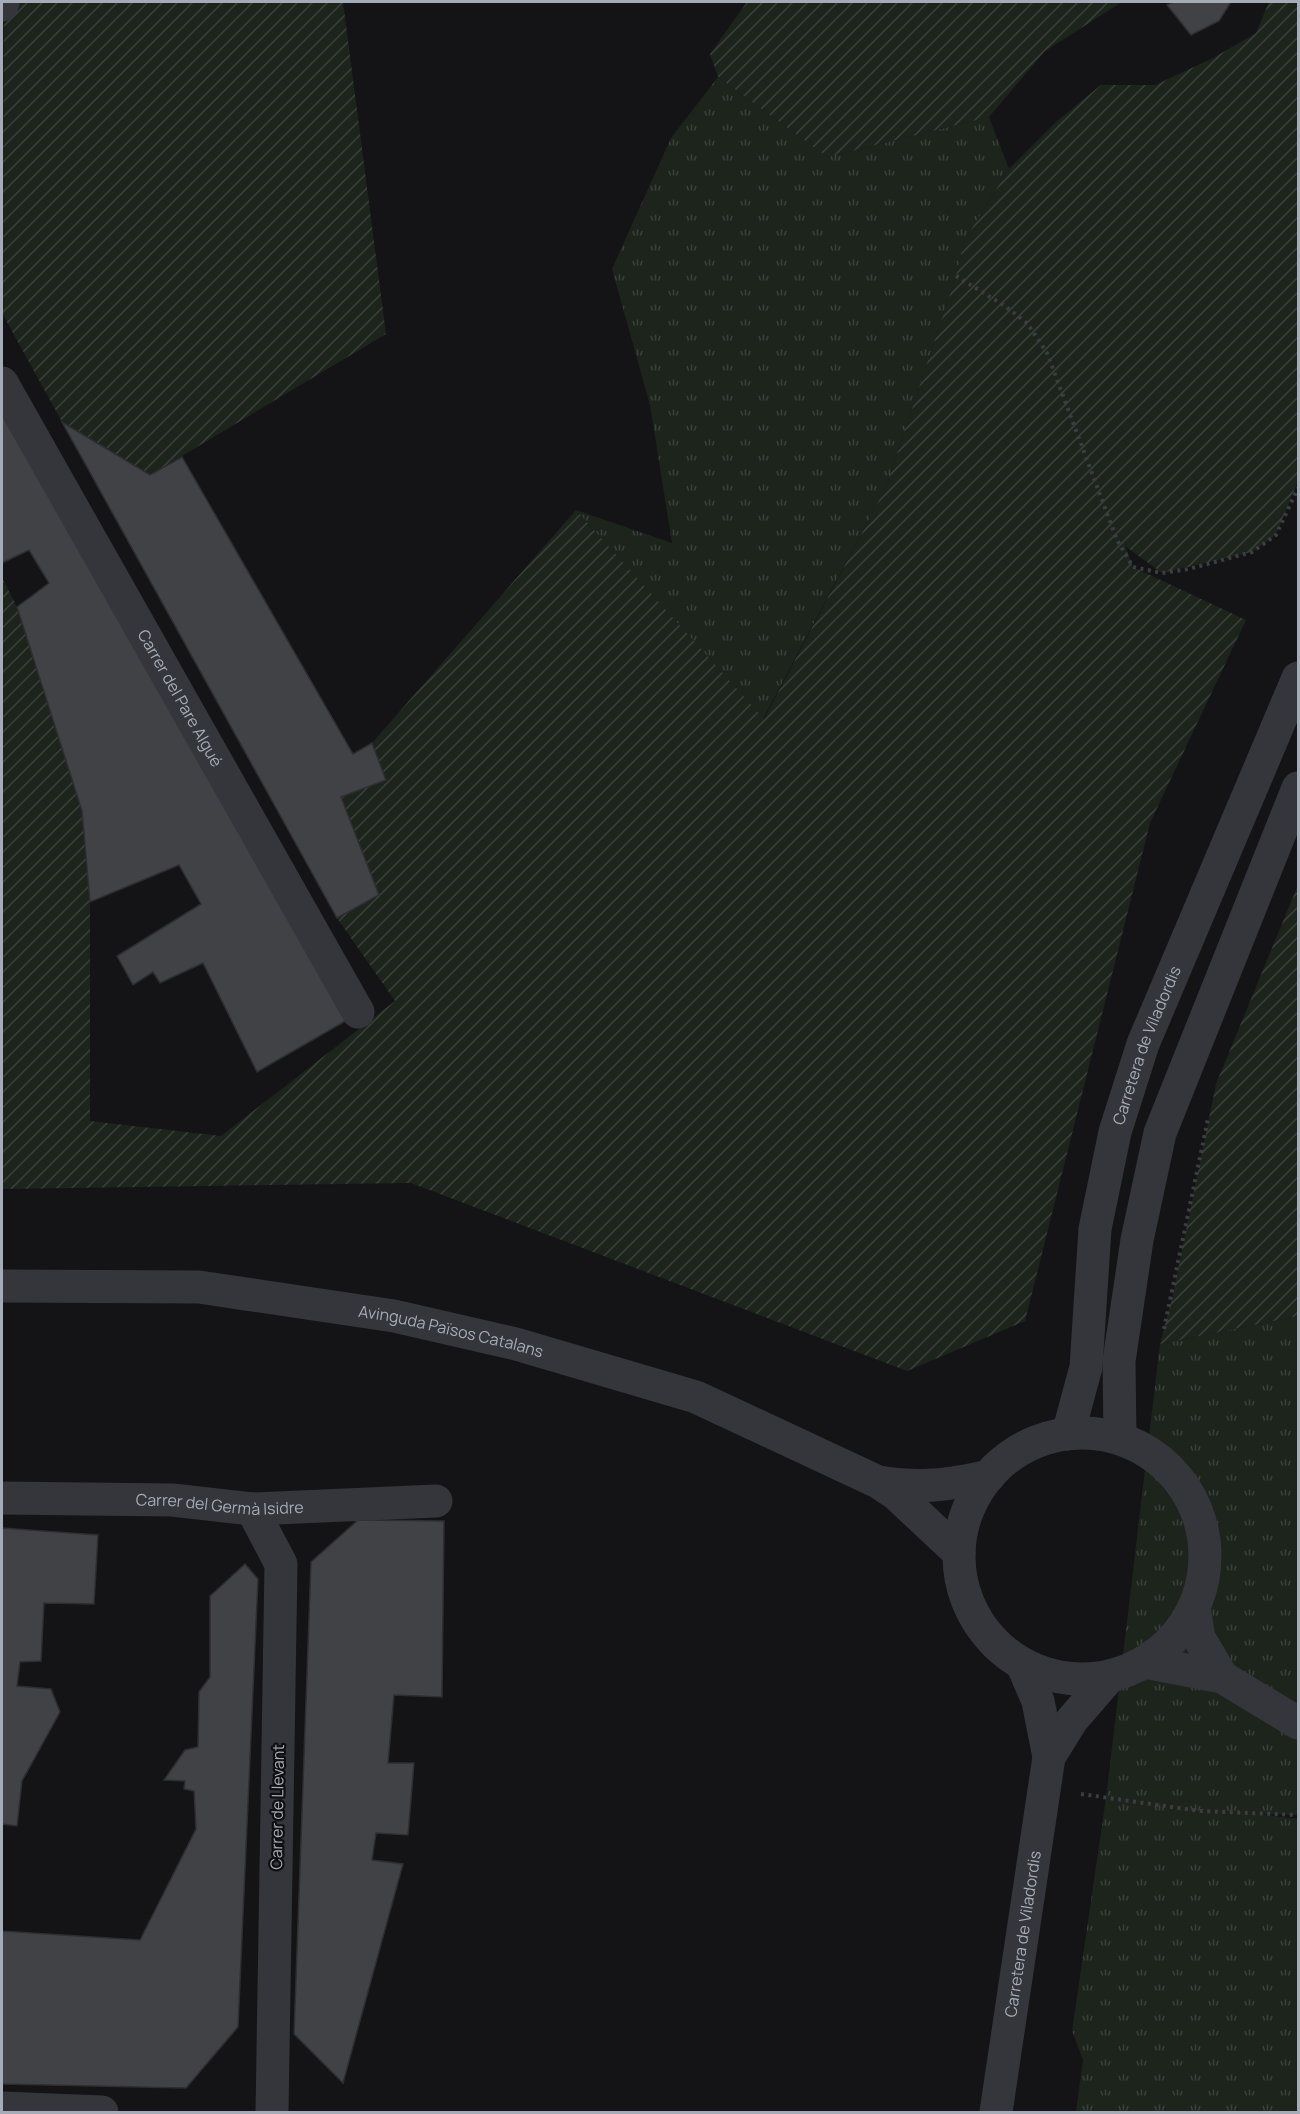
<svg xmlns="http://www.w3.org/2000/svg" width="1300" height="2114" viewBox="0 0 1300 2114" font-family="Manrope,sans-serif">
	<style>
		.grass { fill: url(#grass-tufts) }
		.garden { fill: url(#garden-furrows) }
		.building { fill: #404246; stroke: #2e2e32; stroke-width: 1.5 }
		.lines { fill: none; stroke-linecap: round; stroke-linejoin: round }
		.path { stroke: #3b3d42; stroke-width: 4; stroke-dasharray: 3 4.5; stroke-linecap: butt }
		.minor { stroke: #35363b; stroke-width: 33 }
		.tertiary { stroke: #35363b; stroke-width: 33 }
		.labels { text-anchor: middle; stroke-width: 4.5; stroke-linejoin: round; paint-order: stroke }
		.street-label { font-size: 16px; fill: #a5acb7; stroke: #0f0f11 }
	</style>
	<defs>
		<pattern id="grass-tufts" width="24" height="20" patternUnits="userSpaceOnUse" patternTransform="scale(1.5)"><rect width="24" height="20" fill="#1c241c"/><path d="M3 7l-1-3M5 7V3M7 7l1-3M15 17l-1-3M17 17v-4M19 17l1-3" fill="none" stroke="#3a413b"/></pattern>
		<pattern id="garden-furrows" width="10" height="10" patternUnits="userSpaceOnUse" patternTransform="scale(1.5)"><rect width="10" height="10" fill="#1c241c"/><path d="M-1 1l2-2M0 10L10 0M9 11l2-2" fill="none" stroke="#3a413b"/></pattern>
	</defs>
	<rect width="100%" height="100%" fill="#141416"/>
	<path class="grass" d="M718,77l109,80 162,-40 20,52 -45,72 -8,35 -70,211 -123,232 -187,-209 96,33 -22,-138 -38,-136 59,-131z
		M1298,1316v499l-41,-1 41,5v293h-222l7,-52 -11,-29 34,-233 54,-454z"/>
	<path class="garden" d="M4,2h339l43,332 -236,141 -88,-53 -60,-109z
		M747,2h375l-77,49 -56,66 -162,40 -109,-80 -8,-23z
		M1269,2h29v479l-22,54 -24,17 -90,21 -37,-27 8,21 113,53 -96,203 -125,498 -118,50 -496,-188 -409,6v-612l15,30 65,204 8,91v219l131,15 174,-135 -58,-83 41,-23 -37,-98 31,-54 204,-233 188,209 122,-232 70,-211 8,-35 45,-72 47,-47 45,-37h54l58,-27 43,-25z
		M1298,885v431l-138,28 13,-50 43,-210z"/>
	<path class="building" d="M1173,2h58l-12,19 -28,14 -24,-30z
		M2,408l347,611 -92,53 -54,-109 -43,20 -7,-11 -20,13 -16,-29 84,-52 -22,-39 -89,37 -8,-91 -65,-204 32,-24 -20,-33 -27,13z
		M62,422l88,53 32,-18 171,297 19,-11 14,37 -45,17 38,98 -42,23z
		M358,1520l86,1 -2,176 -48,-2 -6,68h26l-6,72 -32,-2 -4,27 31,4 -60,219 -49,-49 17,-472z
		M2,1528l96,7 -4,69 -50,-1 -3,58 -21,1 -3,24 34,3 9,23 -38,69 -5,45 -15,-2z
		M245,1564l13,15 -20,448 -52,61 -184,-4v-153l138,9 56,-111 -2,-38 -10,-2 1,-8 -21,-1 21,-30 13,-3 1,-55 11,-15v-81z"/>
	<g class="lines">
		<path class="path" d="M956,276l49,30 22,17 20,30 70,187 16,27 29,6 27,-4 63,-17 24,-17 22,-47
			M1164,1329l44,-210
			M1081,1794l119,17 98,4"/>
		<g class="minor">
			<path d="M2,5l1,-3"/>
			<path id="s1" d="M2,383l356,629"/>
			<path id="s2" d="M2,1498l170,2 80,9 184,-8"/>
			<path d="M252,1509l29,55 -9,548"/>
			<path d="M2,2108l100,4"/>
		</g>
		<g class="tertiary">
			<path id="s3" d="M2,1286l197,1 195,29 122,28 180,53 182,85 18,12 63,59"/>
			<circle cx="1082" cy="1556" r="123"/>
			<path id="s4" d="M1068,1434l18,-67 9,-138 20,-97 28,-88 155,-366"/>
			<path d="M1120,1438l-1,-77 18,-121 23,-107 138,-345"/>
			<path d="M879,1482c43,7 69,3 110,-6"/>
			<path d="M1194,1608l5,30 23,39"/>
			<path d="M1145,1662l77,15 76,46"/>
			<path d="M1049,1757l23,-37 38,-44"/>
			<path id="s5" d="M996,2112l53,-355 -11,-56 -16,-37"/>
		</g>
	</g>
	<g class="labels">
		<g class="street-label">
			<text dy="6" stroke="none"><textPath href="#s1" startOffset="362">Carrer del Pare Algué</textPath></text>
			<text dy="6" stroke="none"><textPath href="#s4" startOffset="399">Carretera de Viladordis</textPath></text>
			<text dy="6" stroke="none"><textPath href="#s3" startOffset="453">Avinguda Països Catalans</textPath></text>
			<text dy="6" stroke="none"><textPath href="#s2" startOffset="218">Carrer del Germà Isidre</textPath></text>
			<text transform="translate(277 1807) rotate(-89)" y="6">Carrer de Llevant</text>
			<text dy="6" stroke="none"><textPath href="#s5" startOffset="180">Carretera de Viladordis</textPath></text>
		</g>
	</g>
	<rect width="1300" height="2114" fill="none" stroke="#a5acb7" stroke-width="6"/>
</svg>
